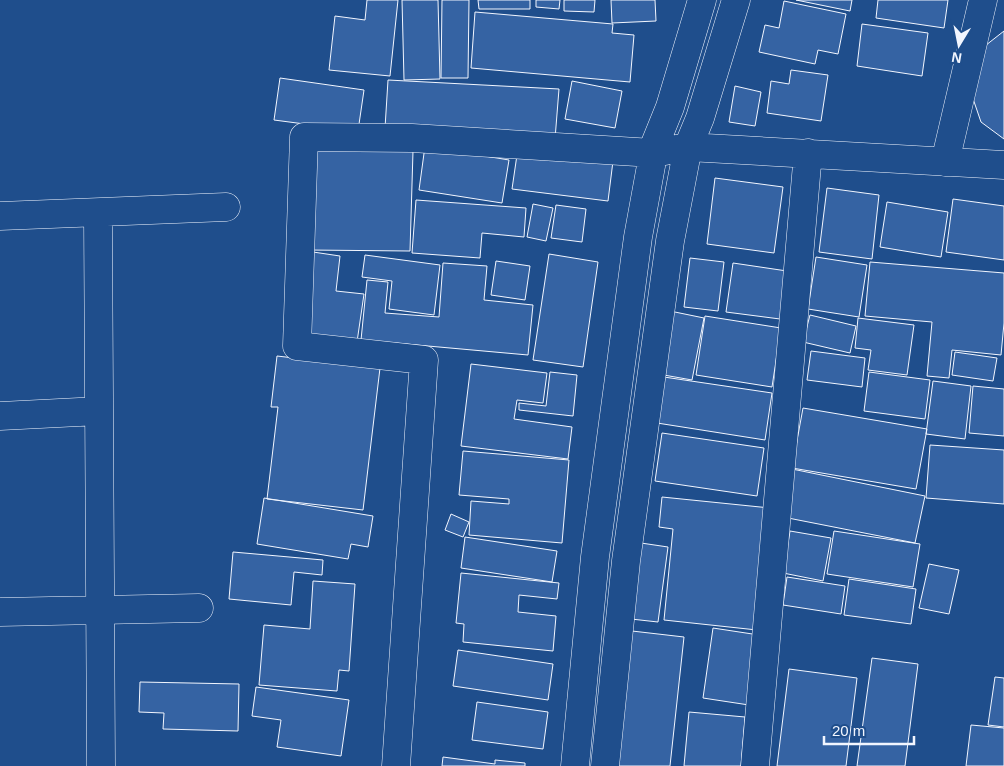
<svg xmlns="http://www.w3.org/2000/svg" width="1004" height="766" viewBox="0 0 1004 766" font-family="Arial,sans-serif">
	<style>
		.building { fill: #3563a3; stroke: #f2f6ff }
		.lines { fill: none; stroke-linecap: round; stroke-linejoin: round }
		.minor-casing { stroke: #f2f6ff; stroke-width: 29 }
		.minor { stroke: #1f4e8c; stroke-width: 28 }
	</style>
	<rect width="100%" height="100%" fill="#1f4e8c"/>
	<path class="building" d="M367,0h31l-8,76 -61,-6 6,-54 30,4z
		M402,0h36l2,79 -36,1z
		M442,0h27l-1,78h-27z
		M478,0h52v9h-51z
		M536,0h24l-1,9 -23,-2z
		M564,0h31l-1,12 -30,-1z
		M611,0h44l1,21 -44,2z
		M796,0h56l-2,11z
		M878,0h70l-4,28 -68,-10z
		M784,1l62,13 -8,40 -20,-4 -3,14 -56,-12 6,-27 14,3z
		M475,12l138,12 -1,9 22,2 -4,47 -159,-14z
		M862,24l66,9 -6,43 -65,-10z
		M1004,31v108l-23,-17 -13,-38 13,-35z
		M791,70l37,5 -7,46 -54,-8 4,-32 18,3z
		M280,78l84,12 -6,41 -84,-11z
		M388,80l171,9 -4,50 -170,-11z
		M572,81l50,10 -7,37 -50,-9z
		M735,86l26,6 -6,34 -26,-4z
		M311,143l102,8 -3,100 -102,-1z
		M425,146l84,14 -7,43 -83,-13z
		M518,148l95,13 -5,40 -96,-12z
		M715,178l68,9 -9,66 -67,-9z
		M827,188l52,7 -7,64 -53,-7z
		M953,199l51,7v54l-58,-8z
		M416,200l110,8 -2,29 -42,-4 -2,25 -68,-5z
		M887,202l61,10 -7,45 -61,-10z
		M533,204l20,4 -7,33 -19,-4z
		M556,205l30,4 -4,33 -31,-4z
		M313,252l27,4 -4,35 28,3 -7,48 -55,-7z
		M549,254l49,8 -15,105 -50,-7z
		M365,255l75,10 -6,50 -45,-6 3,-28 -30,-4z
		M816,257l51,8 -8,52 -51,-8z
		M690,258l34,4 -6,49 -34,-4z
		M496,261l34,5 -5,34 -34,-5z
		M870,262l134,11v50l-3,32 -49,-5 -3,28 -22,-2 5,-54 -67,-6z
		M443,263l44,3 -3,34 49,5 -5,50 -167,-15 6,-60 21,2 -3,31 54,4z
		M733,263l54,8 -7,48 -54,-7z
		M670,311l34,7 -12,62 -34,-6z
		M810,315l46,11 -6,27 -47,-11z
		M705,316l76,12 -9,59 -76,-12z
		M858,318l56,7 -7,50 -39,-5 3,-20 -16,-2z
		M811,351l54,7 -3,29 -55,-7z
		M955,352l42,6 -4,23 -41,-6z
		M277,356l103,12 -17,142 -96,-11 11,-92h-7z
		M471,364l76,9 -4,30 -26,-3 -3,19 58,8 -4,32 -107,-13z
		M550,372l27,3 -4,41 -54,-6v-7l27,3z
		M869,372l61,8 -5,39 -61,-8z
		M664,377l108,16 -7,47 -108,-17z
		M933,381l38,5 -6,53 -39,-5z
		M973,386l31,3v47l-35,-3z
		M803,408l124,21 -11,60 -124,-21z
		M662,433l102,15 -7,48 -102,-15z
		M930,445l74,5v54l-78,-6z
		M463,451l106,9 -7,83 -93,-8 2,-34 38,3v-5l-50,-4z
		M792,469l133,27 -10,47 -132,-26z
		M662,497l108,11 -13,122 -93,-10 9,-91 -14,-2z
		M264,498l109,18 -5,31 -17,-3 -3,15 -91,-15z
		M451,514l18,8 -6,15 -18,-7z
		M790,531l41,7 -8,43 -40,-8z
		M834,531l86,13 -7,43 -86,-13z
		M465,537l92,14 -5,31 -91,-14z
		M641,543l27,4 -10,75 -27,-3z
		M233,552l90,8 -1,15 -28,-3 -3,33 -62,-6z
		M929,564l30,6 -10,44 -30,-6z
		M461,573l98,10 -2,16 -38,-4 -1,17 38,4 -3,35 -90,-9 1,-18 -8,-1z
		M787,577l58,9 -4,28 -58,-9z
		M849,579l67,10 -5,35 -67,-9z
		M313,581l42,3 -6,87 -10,-1 -2,21 -78,-6 5,-60 46,4z
		M713,628l46,7 -10,70 -46,-7z
		M632,631l52,6 -14,129h-54z
		M458,650l95,14 -5,36 -95,-14z
		M872,658l46,6 -13,102h-48z
		M789,669l68,9 -11,88h-69z
		M995,677l9,1v49l-16,-2z
		M140,682l99,2 -1,47 -75,-2 1,-16 -25,-1z
		M256,687l93,13 -8,56 -64,-9 4,-27 -29,-4z
		M477,702l71,10 -5,37 -71,-9z
		M689,712l56,5 -4,49h-57z
		M971,725l33,3v38h-38z
		M443,757l52,7v-4l30,3v3h-83z"/>
	<g class="lines">
		<g class="minor-casing">
			<path id="minor" d="M945,162l38,-162
				M98,213l3,553
				M0,216l226,-9
				M0,416l99,-5
				M0,612l199,-4
				M396,766l28,-406 -127,-14 7,-209 108,1 241,15 35,-6 316,18
				M575,766l20,-209 43,-320 17,-93 15,-37 32,-107
				M605,766l21,-205 44,-320 18,-94 12,-29 36,-118
				M755,766l53,-613"/>
		</g>
		<use href="#minor" class="minor"/>
	</g>
	<g transform="translate(959 45) rotate(190)" stroke="#1f4e8c" stroke-width="4" paint-order="stroke">
	<path d="M0-4L9 19L0 12L-9 19Z" fill="#f2f6ff"/>
	<text y="-8" font-size="14" font-weight="bold" text-anchor="middle" fill="#f2f6ff">N</text>
	</g>
	<path d="M824 736v8h90v-8" fill="none" stroke="#f2f6ff" stroke-width="2.5"/>
	<text x="832" y="736" font-size="15" fill="#f2f6ff" stroke="#1f4e8c" stroke-width="4" paint-order="stroke">20 m</text>
</svg>
